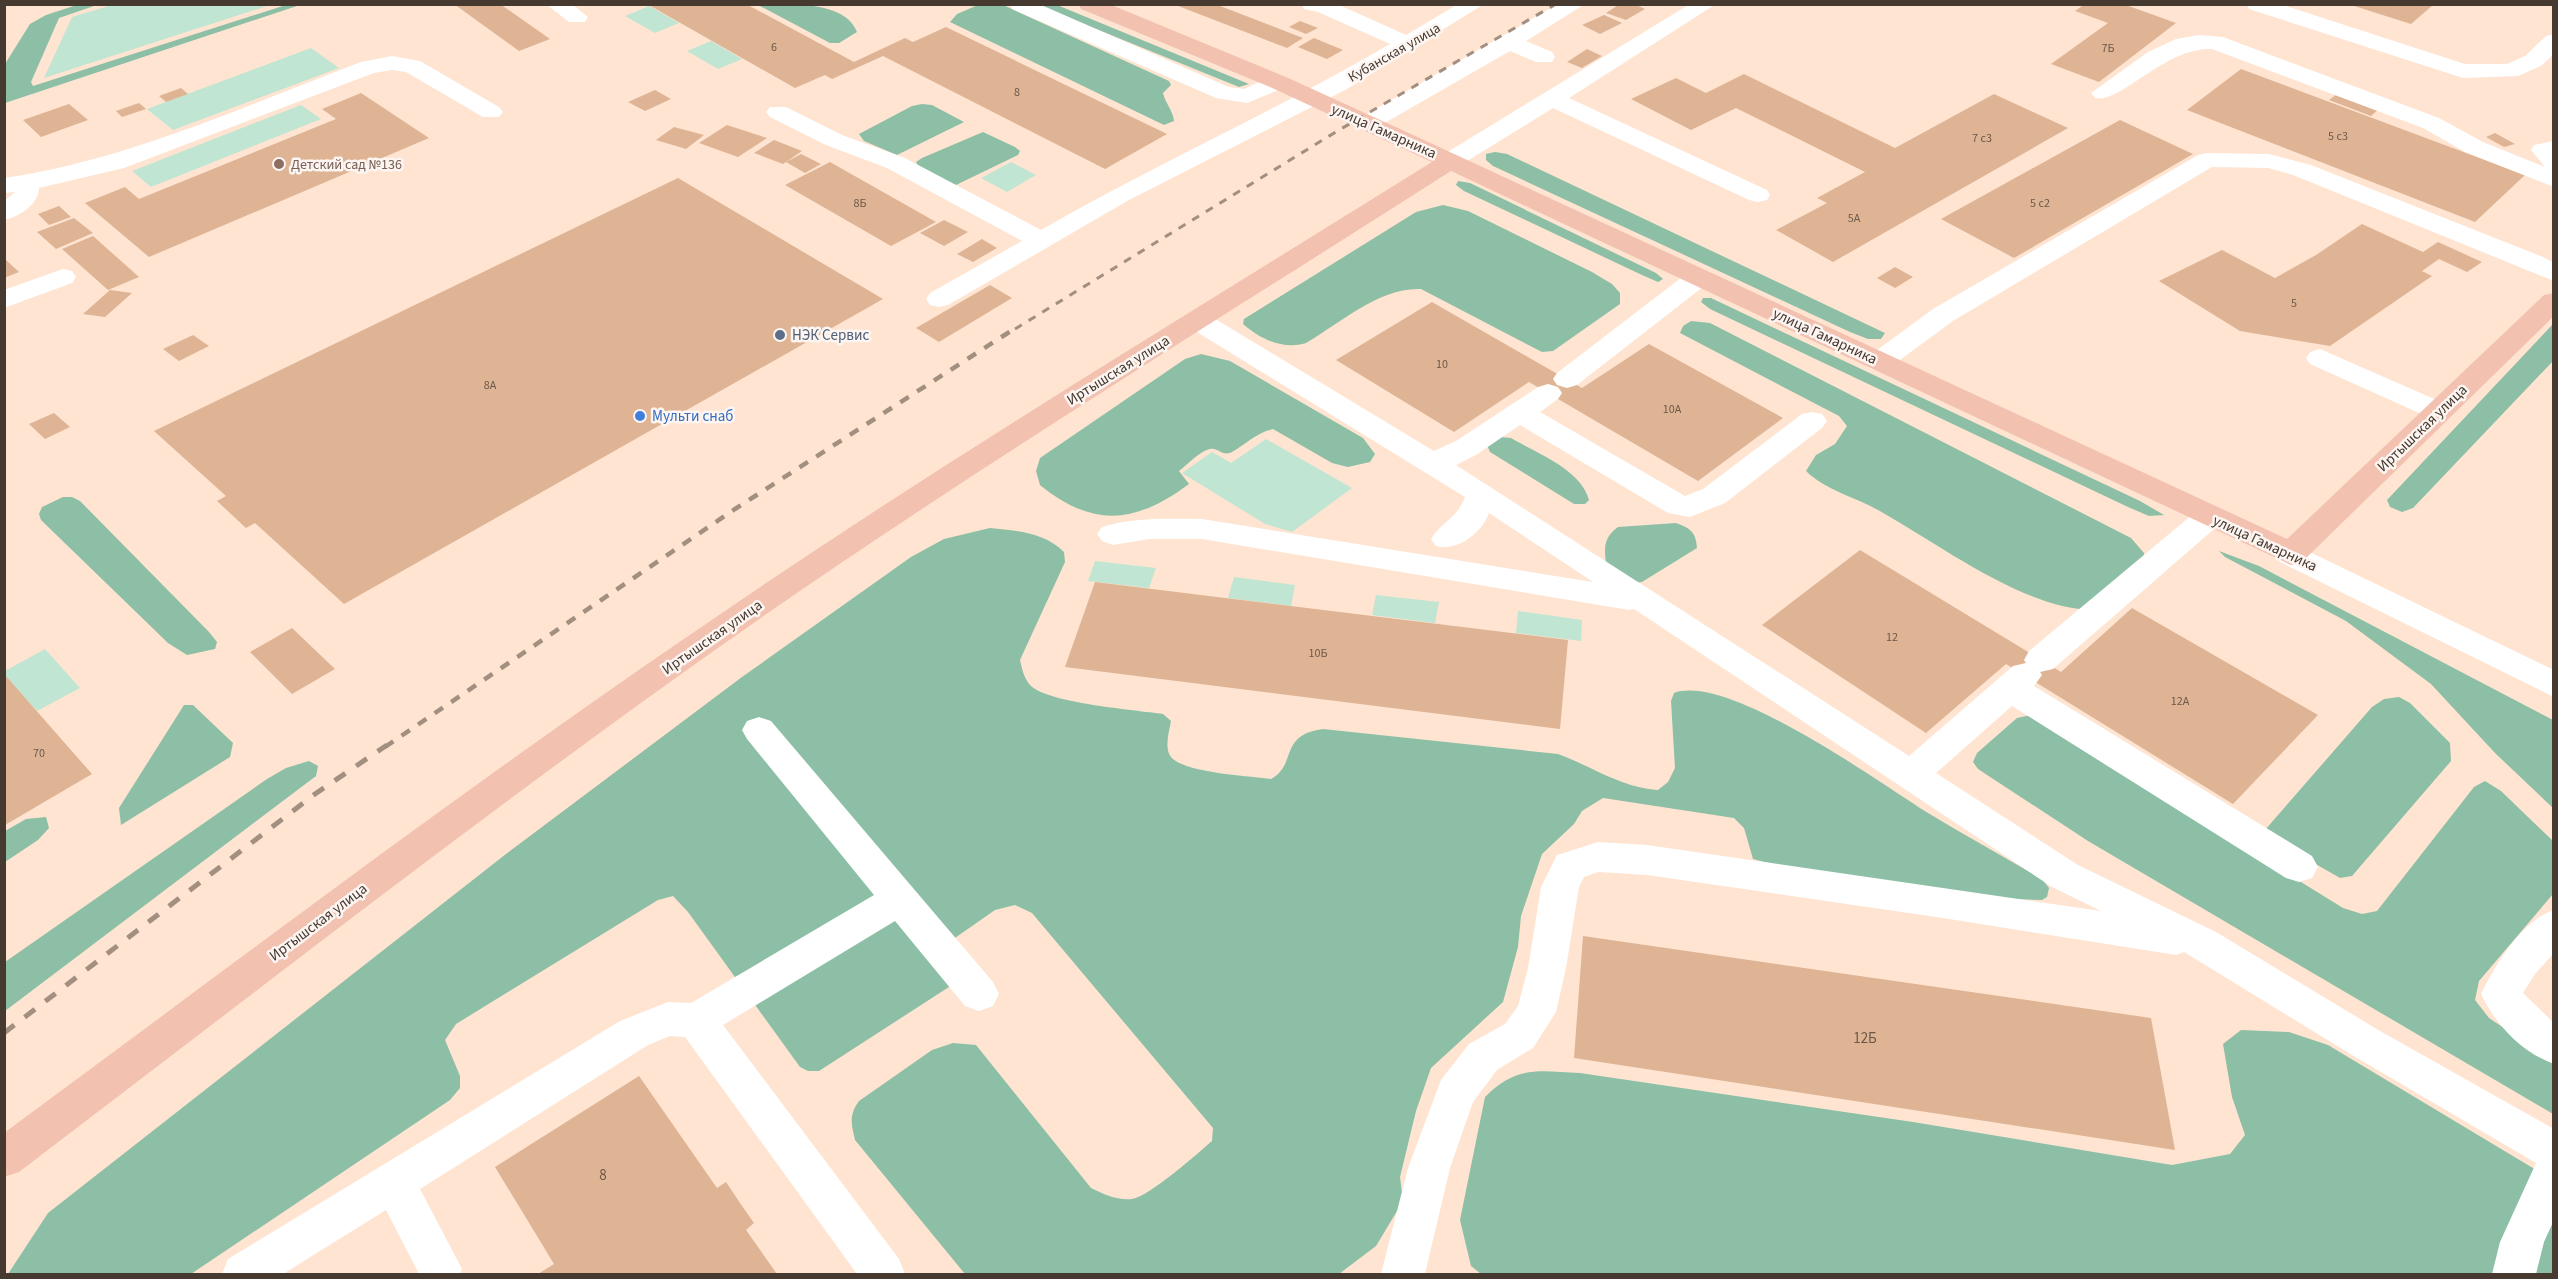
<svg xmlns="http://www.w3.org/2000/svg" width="2558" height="1279" viewBox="0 0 2558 1279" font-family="'Source Sans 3',sans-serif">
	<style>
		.green { fill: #c0e5d2 }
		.forest { fill: #8cbfa5 }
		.building { fill: #deb495 }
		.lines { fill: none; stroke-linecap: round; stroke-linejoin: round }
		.minor { fill: #fff; fill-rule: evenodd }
		.major { fill: #f3c1b0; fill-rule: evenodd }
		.rail-far2 { stroke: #a28f80; stroke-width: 3; stroke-dasharray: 8 8; stroke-linecap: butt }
		.rail-far1 { stroke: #a28f80; stroke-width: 4.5; stroke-dasharray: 10 10; stroke-linecap: butt }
		.rail { stroke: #a28f80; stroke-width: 5; stroke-dasharray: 13 13; stroke-linecap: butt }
		.education-dot { fill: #8d6e63; stroke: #fcf5f1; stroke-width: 2 }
		.service-dot { fill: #5c6f8a; stroke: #fcf5f1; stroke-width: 2 }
		.shop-dot { fill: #3f7fe0; stroke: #fcf5f1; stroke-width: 2 }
		.labels { text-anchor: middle; stroke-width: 5; stroke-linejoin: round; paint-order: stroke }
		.number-label { font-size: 12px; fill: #6c5848 }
		.far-street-label { font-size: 14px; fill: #46392f; stroke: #fcf5f1 }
		.far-education-label { font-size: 14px; fill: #785e54; stroke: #fcf5f1; text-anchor: start }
		.street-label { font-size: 15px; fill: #46392f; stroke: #fcf5f1 }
		.service-label { font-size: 15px; fill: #4e5e75; stroke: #fcf5f1; text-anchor: start }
		.shop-label { font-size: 15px; fill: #366cbe; stroke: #fcf5f1; text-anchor: start }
		.near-number-label { font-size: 15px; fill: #6c5848 }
	</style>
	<rect width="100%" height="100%" fill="#fee4d1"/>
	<path class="green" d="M115,4h155v1l-226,73 28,-61z
		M649,6l30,17 -24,10 -30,-17z
		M711,41l31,18 -24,10 -31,-18z
		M311,48l28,20 -166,62 -26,-21z
		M301,105l20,14 -170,68 -19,-16z
		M1011,162l25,13 -29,17 -26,-14z
		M1266,439l86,49 -60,44 -27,-8 -83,-51 30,-21 19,11z
		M1095,561l61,7 -7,20 -61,-7z
		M1234,577l61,8 -4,21 -63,-8z
		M1376,595l63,7 -4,21 -63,-8z
		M1518,611l64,9 -1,21 -65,-8z
		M45,649l35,39 -43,23 -32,-35v-5z"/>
	<path class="forest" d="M80,4l14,2 -35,12 -28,64 2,4 253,-81h14l-295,98v-39l25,-40 16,-9z
		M758,5c29,-1 87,-5 99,27l-18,11h-9z
		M978,5h25l166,76 2,4 -8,8c2,10 10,17 11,28l-10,4 -214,-103 7,-8z
		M1037,5h20l192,79 -10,3z
		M922,104l10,1 32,17 -67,33 -33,-14 -5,-7 53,-28z
		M983,132l32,15 5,4 -2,4 -62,30 -10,-2 -28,-17 -2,-4 6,-4z
		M1495,152l12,2 378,179 -4,6h-13l-18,-7 -357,-166 -7,-6v-6z
		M1458,181l12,2 186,90 7,6 -5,3 -16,-7 -178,-84 -8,-6z
		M1443,205l25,6 124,61 20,12 8,9v11l-67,47 -11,1 -121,-63c-41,-2 -81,34 -115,54 -23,7 -46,-4 -63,-19l1,-5 172,-107z
		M1703,298h8l429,203 24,14 -15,1 -21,-9 -418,-198 -9,-7z
		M1691,321l19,2 421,215 13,15 1,9 -65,47c-65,-7 -143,-66 -202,-99 -23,-13 -53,-20 -72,-39l10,-16 19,-11 12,-18 -8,-10 -159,-83 3,-7z
		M2553,324v37l-140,147 -11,4 -12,-5 -3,-7z
		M1201,354l29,7 133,77 12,16 -5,8 -22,5 -16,-4 -59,-34c-17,4 -27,15 -41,23 -10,5 -14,-5 -22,-3 -10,2 -23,16 -31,22l10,13c-54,40 -96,44 -149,1l-4,-14 4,-13 145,-99z
		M1500,437l11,1c25,15 70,31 78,62l-4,4h-11l-84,-52 -3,-7z
		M63,497h9l8,4 129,131 8,10 -2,7 -28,6 -19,-12 -127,-123 -2,-6 3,-7z
		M1676,523c15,5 20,10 21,25l-55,34 -13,1 -23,-20c-2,-16 -2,-26 12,-36z
		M990,528c27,3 54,4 74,24l1,10 -45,98c2,9 4,19 11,26 18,17 104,24 132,28l8,7c-2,11 -7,27 0,36 13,16 79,19 100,22 27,-15 7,-44 52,-50l235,25c33,12 64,34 100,36l10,-8 7,-14 -4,-67 3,-8c54,-20 206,90 254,120 38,23 76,44 114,66l7,9 -2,9 -5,3 -29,-1 -241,-35 -19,-5 -9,-31 -10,-10 -131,-20 -21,13 -8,13 -32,30 -21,62 -3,31 -15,55 -72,66 -15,43 -16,66 3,24 -27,45 -37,28h-374l-110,-134c-4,-17 -6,-25 4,-39l73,-51 21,-7 23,2 115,143c12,6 28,13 41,11 18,-3 65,-45 80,-58l1,-13 -181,-215 -17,-8 -20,5 -53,37 10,38 -133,86h-11l-8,-4 -112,-155 -15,-16 -15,4 -202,124 -11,16 15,36v12l-10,12 -259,174h-183l40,-61 458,-359 236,-177 169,-120 33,-18z
		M2219,551l40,15 294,154v88l-58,-55 -64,-69 -85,-63 -121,-64z
		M2399,697l11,6 40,40 1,18 -99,115 -12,2 -68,-39 -7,-9 107,-123 12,-8z
		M184,705h9l40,38 -3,14 -109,68 -2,-17z
		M2031,715l312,193 19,6 15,-3 97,-124 11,-6 16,10 52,50v53l-74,87 -4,19 14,18 64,43v53l-465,-273 -110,-72 -5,-7 4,-9 40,-35z
		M309,761l9,5 -2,10 -311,235v-49l262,-183 19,-11z
		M46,817l3,11 -11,12 -33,22v-31l21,-12z
		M2241,1030l48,2 39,13 225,135v94h-1072l-10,-8 -11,-46 25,-123c32,-32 53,-26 95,-24l333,49 259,43 58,-11 15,-19 -13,-38 -9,-53z"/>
	<path class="building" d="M454,4h46l50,35 -31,12z
		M647,4h99l108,58 51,-24 8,4 33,-15 221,107 -62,35 -222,-113 -51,23 -7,-4 -30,13z
		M1173,4h42l88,34 -16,10z
		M1620,4h14l11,5 -19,11 -20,-7z
		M2085,4h38l53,19 -77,59 -48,-18 57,-41 -33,-12z
		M2351,5h82l-22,19z
		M1604,15l18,8 -22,11 -18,-9z
		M1300,21l18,7 -12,6 -17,-7z
		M1314,38l29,12 -16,9 -29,-12z
		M1587,49l15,7 -20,12 -15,-6z
		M2241,69l284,106 -50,47 -288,-112z
		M1744,74l151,74 99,-54 74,34 -235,134 -57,-32 51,-27 -10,-5 48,-26 -129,-64 -45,22 -60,-31 45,-21 30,15z
		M181,88l7,6 -22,8 -7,-6z
		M655,90l16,9 -26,12 -17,-9z
		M361,93l68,45 -280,119 -64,-54 40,-16 14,12 197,-80 -14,-10z
		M2337,94l42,15 -8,7 -42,-16z
		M139,103l7,6 -24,8 -6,-6z
		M69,104l19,16 -47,17 -18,-17z
		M2120,120l73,34 -179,104 -73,-39z
		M727,125l40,13 -29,19 -39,-14z
		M674,127l30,8 -18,14 -30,-9z
		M2495,133l20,11 -11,3 -18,-10z
		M774,140l28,11 -19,13 -29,-11z
		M801,154l20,10 -16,9 -19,-11z
		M830,162l106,60 -45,24 -106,-61z
		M678,178l205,121 -539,305 -89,-81 -9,5 -29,-27 9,-5 -72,-65z
		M59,206l12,11 -22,8 -11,-11z
		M74,218l19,15 -37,16 -19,-17z
		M944,220l24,12 -24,14 -24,-13z
		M2362,224l61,28 15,-10 44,20 -15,10 -28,-13 -17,12 10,5 -102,70 -90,-15 -81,-50 63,-31 53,28 41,-23z
		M93,236l46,41 -31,13 -46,-41z
		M982,239l15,9 -24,14 -16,-8z
		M4,260h2l13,12 -15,6z
		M1895,267l18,10 -18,11 -18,-10z
		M990,285l22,13 -73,44 -23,-14z
		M110,290l22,3 -27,24 -22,-3z
		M1432,302l150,86 67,-44 134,74 -85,63 -169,-99 -75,50 -118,-72z
		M193,335l16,11 -30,15 -16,-12z
		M54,413l16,14 -25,12 -16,-15z
		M1860,550l201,122 71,-64 186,107 -85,89 -227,-140 -80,69 -164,-108z
		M1095,582l473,58 -8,89 -495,-62z
		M292,628l43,41 -43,25 -42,-42z
		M5,675l87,99 -87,51z
		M1583,936l568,82 24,132 -601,-92z
		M639,1076l78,112 9,-6 14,21 14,20 -8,7 31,44h-239l16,-10 -59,-97z"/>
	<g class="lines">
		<path class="minor" d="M546,4h26l16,13 -3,5h-16z
			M1010,4h29l190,83 15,2 26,-12h16l3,5 -3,5 -39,16 -31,-5 -204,-89z
			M1302,4h35l69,31 52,-31h26l-137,85 -218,111 -181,105 -9,2 -9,-2 -4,-6 4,-6 92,-52 -135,-73 -61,-23 -56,-28 -4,-5 4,-5h16l56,28 63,23 136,72c114,-66 235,-119 349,-186l-72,-32 -14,-3z
			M1558,4h27l-59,37 26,11 3,5 -3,5h-16l-26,-11 -134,77h-16l-4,-5 4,-5z
			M1690,4h26l-147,94 198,92 3,5 -3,5 -9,2 -9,-2 -196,-92 -94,58 -9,2 -9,-2 -3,-5 3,-5z
			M2247,4h33l185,60h42l18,-8 21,-20 8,-2v20l-13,12 -23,10 -55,2 -214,-69z
			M2199,35l24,2 216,81 44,24 62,25 -14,-17 3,-5 20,-4v29l-5,-1 5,2v16l-89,-35 -42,-24 -211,-79c-48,-2 -91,55 -117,49l-4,-5 57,-41 28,-13z
			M392,56l28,5 79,46 4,5 -4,5h-16l-77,-45 -14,-2 -18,3 -250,95 -85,20c0,16 -20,29 -35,32v-19l11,-9 -11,1v-15c124,-18 240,-72 357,-116z
			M2207,153l62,1 42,11 232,92 11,6v18l-261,-106 -25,-7 -56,-1 -259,154 -64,47 -10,3 -10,-3 -4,-6 4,-6 64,-47 265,-154z
			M63,269l9,2 4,6 -4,6 -68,25v-18z
			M1699,269l9,2 4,6 -4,6 -131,102 -10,3 -10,-3 -4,-6 4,-6 133,-102z
			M1197,312l10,2 227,137 22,-10 82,-54 10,-3 10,3 4,6 -4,6 -18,13 145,84 18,-7 99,-75 10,-2 10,2 5,7 -5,7 -97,75 -35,14 -22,-4 -148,-88 -44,30 -20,10 453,291 104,-90 13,-3 -2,-3 5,-9 170,-142 11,-3 11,3 4,7 -4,7 -168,146 -13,3 2,3 -8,11 278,170 6,11 -6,11 -13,4 -13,-4 -274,-172 -76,67 142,92 138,67 164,99 174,98v91l-10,22 -8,32h-44l8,-32 36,-79 -184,-108 -168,-103 -8,3 -233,-37 -296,-43 -49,-3 -14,5 -5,10 -13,81 -10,44 -23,36 -36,22 -24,32 -23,66 -25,106h-44l27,-106 33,-88 28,-36 36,-20 13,-18 10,-38 13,-81 16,-32 41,-13 49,3 454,66 -49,-24 -418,-278 -5,1 -427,-71h-53l-36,6 -11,-4 -5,-7 5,-7c33,-10 66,-8 100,-8l391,63 -104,-69c-7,20 -32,39 -53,33l-5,-7c12,-19 25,-19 34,-42l-278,-171 -4,-6 4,-6z
			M2320,349l128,56 4,6 -4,6 -10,3 -10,-3 -118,-53 -4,-6 4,-6z
			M2291,543l263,127v27l-274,-135 -5,-8 5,-8z
			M759,717l12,4 222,261 6,12 -6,12 -14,5 -14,-5 -70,-85 -172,104 176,234 6,15h-48l-172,-237 -15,-1 -22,9 -228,144 42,80 -2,5h-41l-33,-64 -103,64h-61l6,-15 392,-238 48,-19 23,1 183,-108 -127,-156 -5,-9 5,-9z
			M2554,910v43l-19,21 -12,19 31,30v41c-33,-12 -58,-39 -73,-70 15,-30 40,-73 73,-84z"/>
		<path class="major" d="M1079,4h30l177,73 125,57 876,405 257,-244 10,-2v23l-252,246 -11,3 -840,-394c-244,156 -492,307 -729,474 -239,169 -470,350 -703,527l-15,5v-44c231,-170 459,-344 696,-505 238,-164 487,-313 732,-466l-162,-75 -189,-78z"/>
		<path class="rail-far2" d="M1015,329l324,-199 217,-126"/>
		<path class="rail-far1" d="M385,747l350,-238 282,-182"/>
		<path class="rail" d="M4,1033l311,-239 72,-49"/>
	</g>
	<circle class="education-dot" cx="279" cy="164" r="6"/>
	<circle class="service-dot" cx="780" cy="335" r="6"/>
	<circle class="shop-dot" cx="640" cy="416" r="6"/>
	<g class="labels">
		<g class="number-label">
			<text x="774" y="51">6</text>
			<text x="2108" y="52">7Б</text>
			<text x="1017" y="96">8</text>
			<text x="2338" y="140">5 с3</text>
			<text x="1982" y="142">7 с3</text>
			<text x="860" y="207">8Б</text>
			<text x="2040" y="207">5 с2</text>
			<text x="1854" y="222">5А</text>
			<text x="2294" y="307">5</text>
			<text x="1442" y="368">10</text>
			<text x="490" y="389">8А</text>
			<text x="1672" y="413">10А</text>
			<text x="1892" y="641">12</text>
			<text x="1318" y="657">10Б</text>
			<text x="2180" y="705">12А</text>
			<text x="39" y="757">70</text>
		</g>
		<g class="far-street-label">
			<text transform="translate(1394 52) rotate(-30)" y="5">Кубанская улица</text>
		</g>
		<g class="far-education-label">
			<text x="291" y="169">Детский сад №136</text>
		</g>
		<g class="street-label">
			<text transform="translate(1384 131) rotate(24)" y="5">улица Гамарника</text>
			<text transform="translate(1825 336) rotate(25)" y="5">улица Гамарника</text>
			<text transform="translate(1118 370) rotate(-32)" y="5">Иртышская улица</text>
			<text transform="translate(2422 428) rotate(-44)" y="5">Иртышская улица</text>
			<text transform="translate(2265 543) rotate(25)" y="5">улица Гамарника</text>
			<text transform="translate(712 637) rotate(-35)" y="5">Иртышская улица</text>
			<text transform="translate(318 922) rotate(-37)" y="5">Иртышская улица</text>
		</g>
		<g class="service-label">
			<text x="792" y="340">НЭК Сервис</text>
		</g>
		<g class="shop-label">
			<text x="652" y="421">Мульти снаб</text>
		</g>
		<g class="near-number-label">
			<text x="1865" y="1043">12Б</text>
			<text x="603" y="1180">8</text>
		</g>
	</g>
	<rect width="2558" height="1279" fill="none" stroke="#46392f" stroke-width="12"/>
</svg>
